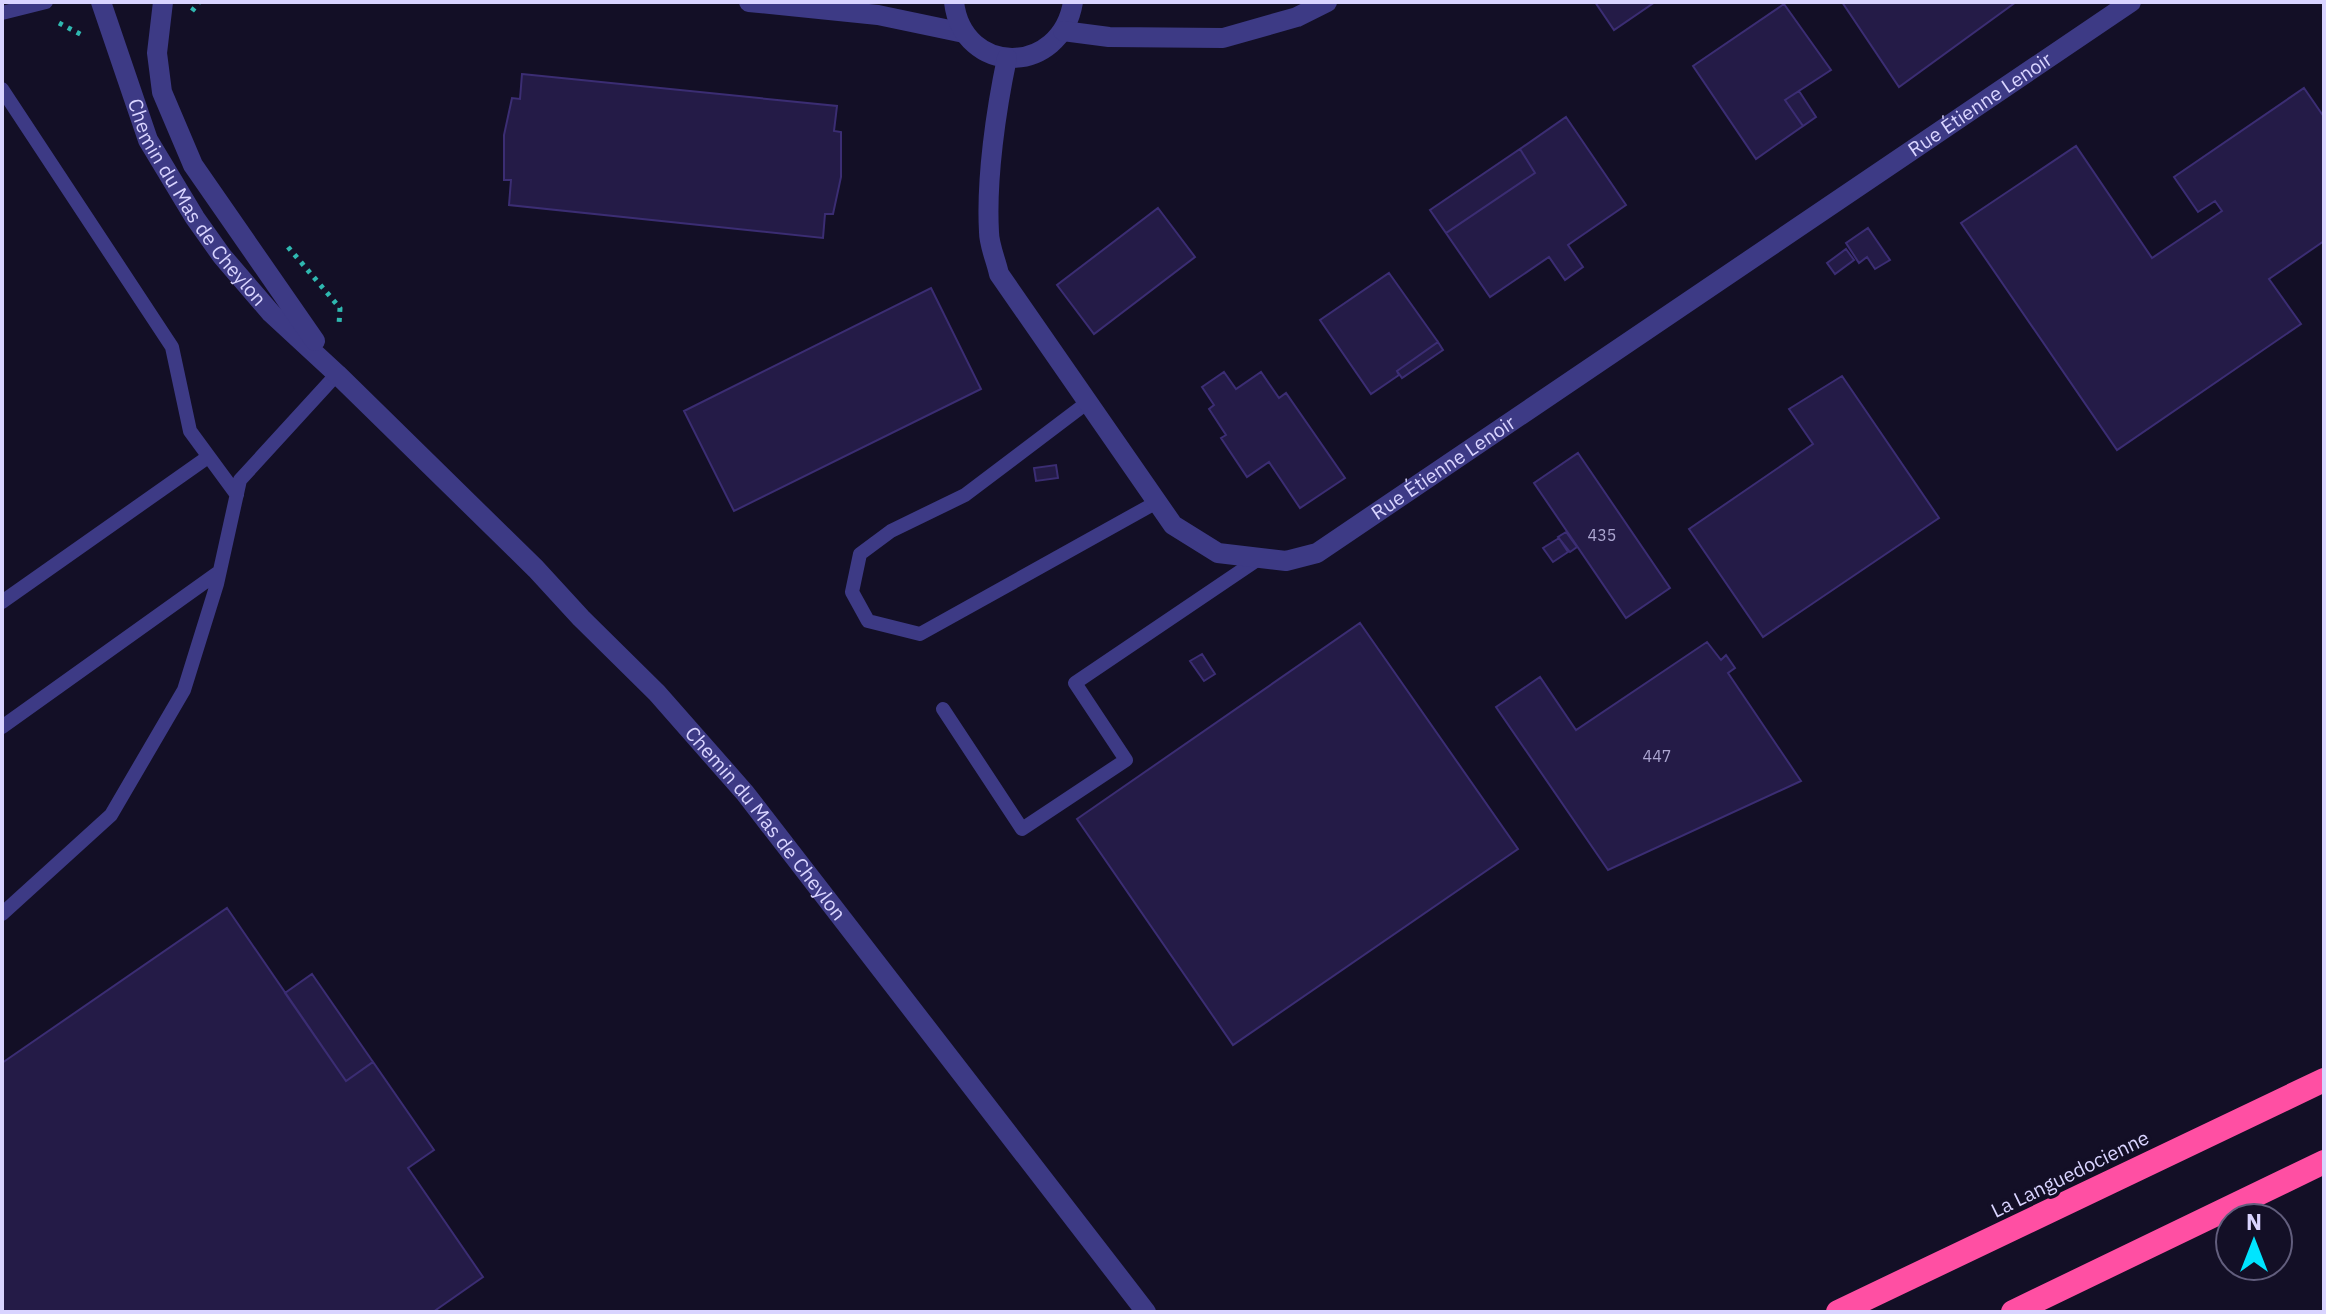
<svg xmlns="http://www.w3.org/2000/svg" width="2326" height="1314" viewBox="0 0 2326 1314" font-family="'IBM Plex Sans',sans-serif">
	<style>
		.building { fill: #241b47; stroke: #3b2d73; stroke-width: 2 }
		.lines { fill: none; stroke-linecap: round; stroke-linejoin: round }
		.path { stroke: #2fb8b0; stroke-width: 5; stroke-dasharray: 4 6; stroke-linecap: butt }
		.service { stroke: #3d3a85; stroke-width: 14 }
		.minor { stroke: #3d3a85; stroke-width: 20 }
		.motorway { stroke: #ff4fa3; stroke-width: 24 }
		.labels { text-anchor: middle; stroke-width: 7; stroke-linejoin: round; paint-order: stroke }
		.number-label { font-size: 16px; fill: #aca6d1 }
		.street-label { font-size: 20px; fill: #d9d4ff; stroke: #130f26 }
	</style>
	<rect width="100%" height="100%" fill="#130f26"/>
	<path class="building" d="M1595,2h60l-41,28z
		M1842,2h174l-117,85z
		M1784,4l47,66 -46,30 18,26 -47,33 -63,-93z
		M522,74l315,32 -3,25 7,1v45l-8,37h-8l-2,24 -314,-33 2,-25h-7v-45l8,-37 8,1z
		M2304,88l20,29v124l-55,38 32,45 -184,126 -156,-227 115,-77 76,112 70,-47 -7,-10 -17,11 -24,-35z
		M1799,91l17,26 -13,9 -18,-26z
		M1566,117l60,88 -58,40 15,22 -18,13 -16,-23 -59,40 -44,-64 89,-60 -15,-24z
		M1520,149l15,24 -89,60 -16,-23z
		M1158,208l37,49 -101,77 -37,-49z
		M1868,228l22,32 -15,9 -8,-12 -8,6 -13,-20z
		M1846,249l8,11 -19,14 -8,-11z
		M1389,273l49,69 -41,29 2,4 -28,19 -51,-74z
		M931,288l50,101 -247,122 -50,-100z
		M1438,342l5,8 -41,28 -5,-7z
		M1224,372l12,17 25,-17 18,26 7,-5 59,85 -45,30 -31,-46 -22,15 -26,-39 5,-3 -17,-26 5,-4 -12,-18z
		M1842,376l97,142 -176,119 -74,-108 124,-85 -24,-35z
		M1578,453l92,135 -44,30 -92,-135z
		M1056,465l2,13 -22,3 -2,-13z
		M1566,532l11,15 -7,5 -12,-15z
		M1559,538l9,14 -15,10 -10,-14z
		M1360,623l158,226 -285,196 -156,-226z
		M1707,642l14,18 5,-5 9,13 -7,5 73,108 -193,89 -112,-163 44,-30 36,53z
		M1202,654l13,20 -11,7 -14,-20z
		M227,908l119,173 27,-19 61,88 -26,18 75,109 -50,35h-431v-249z
		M312,974l61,88 -27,19 -61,-88z"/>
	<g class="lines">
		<path class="path" d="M192,11l7,-9
			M59,23l23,12
			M288,247l52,61 -1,17"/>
		<path class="service" d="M2,13l44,-11
			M2,89l170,258 18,84 47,64
			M1088,402l-123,93 -74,36 -31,23 -8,38 16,29 52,13 237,-132
			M2,602l206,-145
			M943,709l79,120 104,-69 -51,-77 185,-125
			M2,727l217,-155
			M2,914l109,-99 73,-125 33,-106 23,-104 97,-106"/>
		<g class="minor">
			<path id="s1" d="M101,2l47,138 47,78 27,38 49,57 66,61 199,195 45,49 76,75 88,100 401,519"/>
			<path d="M163,2l-6,51 5,39 31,73 122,176"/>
			<path d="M749,2l129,13 86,18"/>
			<path d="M954,2c9,75 107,74 119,0"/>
			<path d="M1063,31l46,6 114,1 74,-21 30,-15"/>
			<path id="s2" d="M1007,58c-11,52 -21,121 -18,174 0,13 7,28 10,42l174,251 45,28 68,8 31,-8 814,-551"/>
		</g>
		<path class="motorway" d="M1838,1312l486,-232
			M2013,1312l311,-150"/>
	</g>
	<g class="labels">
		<g class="number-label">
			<text x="1602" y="541">435</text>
			<text x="1657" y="762">447</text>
		</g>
		<g class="street-label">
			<text dy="7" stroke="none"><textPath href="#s2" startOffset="1478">Rue Étienne Lenoir</textPath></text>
			<text dy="7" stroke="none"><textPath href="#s1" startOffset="224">Chemin du Mas de Cheylon</textPath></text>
			<text dy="7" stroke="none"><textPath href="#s2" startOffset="830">Rue Étienne Lenoir</textPath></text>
			<text dy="7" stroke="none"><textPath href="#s1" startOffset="1070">Chemin du Mas de Cheylon</textPath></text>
			<text transform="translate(2070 1174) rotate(-26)" y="7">La Languedocienne</text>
		</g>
	</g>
	<rect width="2326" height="1314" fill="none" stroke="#d9d4ff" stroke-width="8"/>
	<g transform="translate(2254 1242)"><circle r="38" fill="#130f26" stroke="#625e7d" stroke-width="2"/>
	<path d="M0-6L14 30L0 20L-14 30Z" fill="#00e5ff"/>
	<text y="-12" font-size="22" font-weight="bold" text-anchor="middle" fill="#d9d4ff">N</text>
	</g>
</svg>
